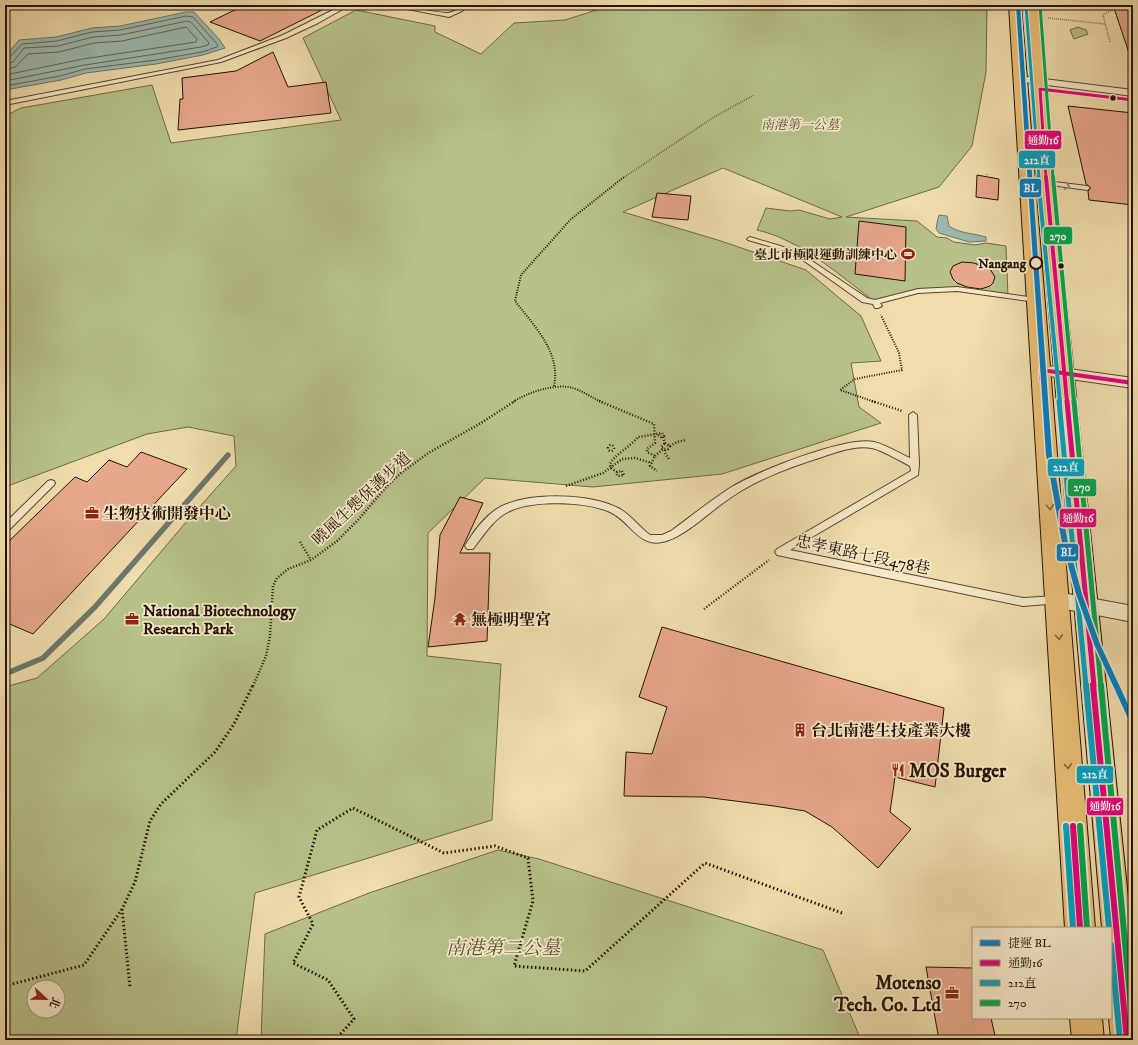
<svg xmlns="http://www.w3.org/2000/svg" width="1138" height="1045" viewBox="0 0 1138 1045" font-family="'IM FELL DW Pica','Noto Serif TC',serif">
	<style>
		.green { fill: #b7c28b; stroke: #6e6a48; fill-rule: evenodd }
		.water { fill: #9cbab1; stroke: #6d776c }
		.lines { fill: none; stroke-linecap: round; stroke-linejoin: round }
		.shore { stroke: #61665a; stroke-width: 1 }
		.stream { stroke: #6d776c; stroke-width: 5.5 }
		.building { fill: #e7a78d; stroke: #261204 }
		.lane-casing { stroke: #58452e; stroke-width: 2 }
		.street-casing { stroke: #58452e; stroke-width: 2 }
		.primary-casing { stroke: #261204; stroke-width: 2 }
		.path-far3 { stroke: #261204; stroke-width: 1.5; stroke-dasharray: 0.5 1.5; stroke-linecap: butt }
		.path-far2 { stroke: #261204; stroke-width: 2; stroke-dasharray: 1 1.5; stroke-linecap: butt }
		.path-far1 { stroke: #261204; stroke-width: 2.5; stroke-dasharray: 1 2; stroke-linecap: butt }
		.path { stroke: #261204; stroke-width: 3; stroke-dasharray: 1.5 2.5; stroke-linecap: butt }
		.lane { fill: #f5e9c9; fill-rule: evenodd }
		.street { fill: #f5e9c9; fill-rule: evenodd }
		.primary { fill: #e8be76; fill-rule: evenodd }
		.bus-1-far3-casing { stroke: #f5e9c9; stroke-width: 5 }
		.bus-1-far2-casing { stroke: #f5e9c9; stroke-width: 6 }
		.bus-1-far1-casing { stroke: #f5e9c9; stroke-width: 8 }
		.bus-1-casing { stroke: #f5e9c9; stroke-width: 10 }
		.bus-2-far3-casing { stroke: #f5e9c9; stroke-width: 5 }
		.bus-2-far2-casing { stroke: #f5e9c9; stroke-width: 6 }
		.bus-2-far1-casing { stroke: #f5e9c9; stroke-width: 8 }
		.bus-2-casing { stroke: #f5e9c9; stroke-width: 10 }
		.bus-3-far3-casing { stroke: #f5e9c9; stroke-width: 5 }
		.bus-3-far2-casing { stroke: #f5e9c9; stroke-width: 6 }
		.bus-3-far1-casing { stroke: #f5e9c9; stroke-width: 8 }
		.bus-3-casing { stroke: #f5e9c9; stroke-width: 10 }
		.bus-1-far3 { stroke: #e5007d; stroke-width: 3 }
		.bus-1-far2 { stroke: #e5007d; stroke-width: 4 }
		.bus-1-far1 { stroke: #e5007d; stroke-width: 5 }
		.bus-1 { stroke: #e5007d; stroke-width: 6 }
		.bus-2-far3 { stroke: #02a1c4; stroke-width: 3 }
		.bus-2-far2 { stroke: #02a1c4; stroke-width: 4 }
		.bus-2-far1 { stroke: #02a1c4; stroke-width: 5 }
		.bus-2 { stroke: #02a1c4; stroke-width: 6 }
		.bus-3-far3 { stroke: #00a651; stroke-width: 3 }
		.bus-3-far2 { stroke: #00a651; stroke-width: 4 }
		.bus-3-far1 { stroke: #00a651; stroke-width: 5 }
		.bus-3 { stroke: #00a651; stroke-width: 6 }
		.metro-1-casing { stroke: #f5e9c9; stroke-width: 3 }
		.metro-1 { fill: #007ec7; fill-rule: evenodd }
		.oneway { stroke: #988870 }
		.oneway2 { stroke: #87683d }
		.bus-dot { fill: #261204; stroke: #f5e9c9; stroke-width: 1.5 }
		.stop-dot { fill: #f5e9c9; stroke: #261204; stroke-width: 2 }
		.labels { text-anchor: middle; stroke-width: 3.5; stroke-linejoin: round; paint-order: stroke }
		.far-park-label { font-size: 13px; font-style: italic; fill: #595033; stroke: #f5e9c9 }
		.far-poi-label { font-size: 13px; font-weight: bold; fill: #261204; stroke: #f5e9c9; text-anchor: end }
		.far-stop-label { font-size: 13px; font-weight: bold; fill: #261204; stroke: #f5e9c9; text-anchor: end }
		.street-label { font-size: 16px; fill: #261204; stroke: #f5e9c9 }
		.poi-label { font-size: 16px; font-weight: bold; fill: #261204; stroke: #f5e9c9; text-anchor: start }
		.near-poi-label { font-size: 19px; font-weight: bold; fill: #261204; stroke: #f5e9c9; text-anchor: start }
		.near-park-label { font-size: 19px; font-style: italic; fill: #595033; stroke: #f5e9c9 }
		.line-badge { stroke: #f5e9c9; stroke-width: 1.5 }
		.badge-label { font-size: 11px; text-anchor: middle; font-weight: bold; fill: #fff }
	</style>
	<rect width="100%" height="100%" fill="#efddac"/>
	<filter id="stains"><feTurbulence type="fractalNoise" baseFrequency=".005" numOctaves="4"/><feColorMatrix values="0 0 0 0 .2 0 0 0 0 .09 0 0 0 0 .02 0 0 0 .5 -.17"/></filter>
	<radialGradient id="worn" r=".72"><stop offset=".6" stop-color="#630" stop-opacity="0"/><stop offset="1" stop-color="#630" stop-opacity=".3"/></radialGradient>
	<path class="green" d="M612,5h375l-1,67 -14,74 -33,41 -93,30 71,4 20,16 10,1 7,4 21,3 11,-2 20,3 2,50 -51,-7 -39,2 -43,11c-34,-26 -76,-63 -118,-72l9,-22 24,3 9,-1 31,9 12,-2 -119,-49 -100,44 95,28 88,30 55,46 20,45 -30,2 8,44 22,16 -159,51 -129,13 -108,-9 -57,55 -1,123 74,8 -9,156 -237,73 -19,147h-231v-353l32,-9 67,-59 83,-98 49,-55 -2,-30 -46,-9 -41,7 -142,53v-371l16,-8 131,-23 19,58 170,-23 -38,-82 53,-28 79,16v6l46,22 33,-31 51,-3zM34,987h24v24h-24z
		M1078,27l8,3 2,4 -14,5 -4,-9z
		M498,850l41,9 284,91 38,90h-600l4,-106 104,-41z"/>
	<path class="water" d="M186,12h8l25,27 6,9 -22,7 -47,9 -70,9 -25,7 -56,10v-33l14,-17 37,-3 36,-9 28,-2z
		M939,215l8,1 2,10c11,8 25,7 37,11v4l-17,1 -30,-9 -3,-4 2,-11z"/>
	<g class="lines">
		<path class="shore" d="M5,59l4,-1 13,-14 35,-3 35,-9 28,-2 66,-14 7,1 25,28 -1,2 -15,5 -46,8 -71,9 -25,7 -55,10
			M5,64l8,-2 11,-14 34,-2 35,-9 28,-2 66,-14 4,1 18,21 -1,2 -7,2 -116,18 -80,16
			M5,70l10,-3 13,-13 31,-2 35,-9 28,-2 64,-14 11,12 -1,3 -113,17 -78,16"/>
		<path class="stream" d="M5,674l38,-16 52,-51 133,-152"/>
	</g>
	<path class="building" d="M245,5h87l-72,36 -50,-19z
		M1113,5h20v51h-3z
		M273,52l15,35 38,-5 5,31 -153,17 2,-31h3l-1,-21 54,-7z
		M1068,106l65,7v92l-44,-5 -1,-9 3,-3 -5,-4z
		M977,175l22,4 -1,21 -22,-3z
		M657,193l34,3 -3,24 -36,-3z
		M859,221l47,6 -1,54 -50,-7z
		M962,262l12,1 16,6 5,8 -2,6 -3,3 -9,3 -14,-2 -10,-4 -4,-4 -3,-7 3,-6z
		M141,452l46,17 -154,165 -28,-12v-77l70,-68 12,5 22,-22 18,7z
		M460,497l23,6 -23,50h30l-3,88 -59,6 7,-49 5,-63z
		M662,627l282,81 -9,79 -40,-10 -5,35 21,17 -33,39 -46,-41 -27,-16 -31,-5 -70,-9 -80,-1 2,-44 26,2 15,-47 -28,-10z
		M926,967l47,1v50h18l5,22h-57z"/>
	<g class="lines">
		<g class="lane-casing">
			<path id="lane" d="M343,5h7l-32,18 -32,15 -65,24 -216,43v-4l213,-41 65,-25z
				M387,5c21,0 40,7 60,8 8,0 14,-8 23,-8l-8,6 -13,6z
				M1046,181l41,5 3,2 -3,2 -43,-6v-2z
				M750,237l47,14 70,47 8,2 43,-11 39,-2 79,11 4,2 -4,2 -79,-11 -39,2 -38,10 2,3 -4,2h-3l-2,-4 -11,-2 -69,-49 -45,-13 -1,-1z
				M913,412l4,3 2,49 -1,11 -128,75 233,48 34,-2 3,1 2,3 -2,3 -37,3 -246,-51 -2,-3 2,-3 134,-78 -1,-5c-10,-5 -28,-16 -38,-18 -17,-3 -35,4 -50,9 -35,11 -70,24 -99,46 -17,12 -40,35 -61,39 -23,5 -32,-20 -50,-29 -24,-12 -83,-14 -106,0 -14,8 -23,23 -33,36h-6l-2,-3c8,-14 21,-31 35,-39 29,-15 91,-14 120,2 12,7 19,18 30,26h12l9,-4c19,-14 39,-30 59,-43 26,-16 115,-52 144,-46 12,3 25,11 36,16l-1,-43z
				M51,480l3,1 1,2 -1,2 -46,46 -3,2v-10l43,-42z"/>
		</g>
		<g class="street-casing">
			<path id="street" d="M1020,76l113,14v6l-117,-15 -2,-2 2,-2z
				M1041,365l92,13v10l-98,-14 -2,-4 2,-4z
				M1057,592l76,14v16l-83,-16 -3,-6 3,-6z"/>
		</g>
		<g class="primary-casing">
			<path id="primary" d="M1009,5h12l74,923h-30z
				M1027,5h12l15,178 79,763v94h-22l-2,-22h2v-90h-9l-64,-745z
				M1070,1018h32l2,22h-32z"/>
		</g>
		<path class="path-far3" d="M1048,18l57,6
			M1110,42l-7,-27 11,-6 19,2
			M987,174v2
			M623,178l91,-61 40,-22"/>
		<path class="path-far2" d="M554,386c7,-34 -20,-60 -39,-85l6,-26 50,-56 53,-42
			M513,402c15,-10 43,-19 60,-14 10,3 19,10 29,14
			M875,402l-35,-12 15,-11 47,-9 -3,-17 -18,-38"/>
		<path class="path-far1" d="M599,401l55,23 1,19 -8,6v3l8,4 -5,10 7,5
			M872,401l30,10
			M663,437l2,6
			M665,443l5,3 -2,3h-5l-2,-2z
			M608 448a3 3 0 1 1 6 0a3 3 0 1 1-6 0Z
			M670,446l7,-4 9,-2
			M665,450v3l4,6
			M655,456l8,-7
			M622,471l2,4 -6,1 -2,-2 1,-2z
			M617,472l-6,-4 -1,-4c4,-9 20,-17 28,-27l24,-4 2,3 -3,1 -3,-2
			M566,486l37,-13 19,-14 13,-1 17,5
			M300,542l11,18
			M704,609l65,-49
			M253,686l13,-30 4,-20 3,-50 4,-8 11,-9 23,-9 26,-19 21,-21 29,-34 15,-14 28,-20 51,-29 34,-22"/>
		<path class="path" d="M122,909l8,78
			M5,986l79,-21 38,-56 13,-27 15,-61 11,-17 54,-52 19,-28 19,-39
			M335,1040l19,-21 -26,-39 -35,-17 20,-39 -14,-27 18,-67 36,-22 91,45 51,-7 33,12 5,43 -19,65 71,5 120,-108 137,50"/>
		<use href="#lane" class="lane"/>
		<use href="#street" class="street"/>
		<use href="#primary" class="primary"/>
		<g class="bus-1-far3-casing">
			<path id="bus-1-far3" d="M1046,178l-6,-89 93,11"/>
		</g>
		<g class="bus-1-far2-casing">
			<path id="bus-1-far2" d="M1046,177l21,225
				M1041,379v-9l92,13"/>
		</g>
		<g class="bus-1-far1-casing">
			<path id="bus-1-far1" d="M1067,401l27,285"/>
		</g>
		<g class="bus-1-casing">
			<path id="bus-1" d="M1093,685l34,355
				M1073,826l7,102"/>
		</g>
		<g class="bus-2-far3-casing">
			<path id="bus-2-far3" d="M1026,6l13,172"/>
		</g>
		<g class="bus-2-far2-casing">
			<path id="bus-2-far2" d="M1038,177l22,225"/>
		</g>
		<g class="bus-2-far1-casing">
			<path id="bus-2-far1" d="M1059,401l27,285"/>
		</g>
		<g class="bus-2-casing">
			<path id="bus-2" d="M1086,685l23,243
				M1066,826l7,102
				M1111,945l9,95"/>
		</g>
		<g class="bus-3-far3-casing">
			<path id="bus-3-far3" d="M1040,5l13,173"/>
		</g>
		<g class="bus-3-far2-casing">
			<path id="bus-3-far2" d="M1053,177l21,225"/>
		</g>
		<g class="bus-3-far1-casing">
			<path id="bus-3-far1" d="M1074,401l27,285"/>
		</g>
		<g class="bus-3-casing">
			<path id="bus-3" d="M1101,685l32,344
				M1080,826l7,102"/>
		</g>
		<use href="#bus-1-far3" class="bus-1-far3"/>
		<use href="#bus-1-far2" class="bus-1-far2"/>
		<use href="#bus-1-far1" class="bus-1-far1"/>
		<use href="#bus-1" class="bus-1"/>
		<use href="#bus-2-far3" class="bus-2-far3"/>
		<use href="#bus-2-far2" class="bus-2-far2"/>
		<use href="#bus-2-far1" class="bus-2-far1"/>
		<use href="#bus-2" class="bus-2"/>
		<use href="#bus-3-far3" class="bus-3-far3"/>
		<use href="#bus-3-far2" class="bus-3-far2"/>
		<use href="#bus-3-far1" class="bus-3-far1"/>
		<use href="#bus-3" class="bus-3"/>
		<g class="metro-1-casing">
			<path id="metro-1" d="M1016,5h4l32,450 16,88 14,51 18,50 33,71v11l-2,-1 -37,-81 -18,-50 -14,-51 -16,-88z"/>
		</g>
		<use href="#metro-1" class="metro-1"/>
	</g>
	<defs><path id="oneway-chevron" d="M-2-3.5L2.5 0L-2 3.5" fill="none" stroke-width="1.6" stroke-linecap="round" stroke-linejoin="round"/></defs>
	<use class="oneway" href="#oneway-chevron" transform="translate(1067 186) rotate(6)"/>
	<g class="oneway2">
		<use href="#oneway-chevron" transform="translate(1050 507) rotate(86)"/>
		<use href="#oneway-chevron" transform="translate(1059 637) rotate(86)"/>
		<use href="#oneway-chevron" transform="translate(1068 766) rotate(86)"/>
	</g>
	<defs>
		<g id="stadium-bare" transform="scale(1.08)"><path d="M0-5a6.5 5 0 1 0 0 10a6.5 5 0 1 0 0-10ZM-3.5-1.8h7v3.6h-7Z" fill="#8f2418" stroke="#f5e9c9" stroke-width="2.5" paint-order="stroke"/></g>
		<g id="office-bare" transform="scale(1.08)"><path d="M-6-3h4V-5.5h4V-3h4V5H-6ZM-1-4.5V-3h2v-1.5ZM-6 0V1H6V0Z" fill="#8f2418" stroke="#f5e9c9" stroke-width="2.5" paint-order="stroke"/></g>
		<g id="temple-bare" transform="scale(1.08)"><path d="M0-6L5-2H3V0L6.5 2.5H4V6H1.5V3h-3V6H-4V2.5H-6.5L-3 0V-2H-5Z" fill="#8f2418" stroke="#f5e9c9" stroke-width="2.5" paint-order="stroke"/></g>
		<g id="building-bare" transform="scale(1.08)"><path d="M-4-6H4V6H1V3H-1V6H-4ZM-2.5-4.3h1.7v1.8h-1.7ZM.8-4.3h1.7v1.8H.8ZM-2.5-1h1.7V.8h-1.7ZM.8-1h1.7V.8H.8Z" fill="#8f2418" stroke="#f5e9c9" stroke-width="2.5" paint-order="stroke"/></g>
		<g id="restaurant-bare" transform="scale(1.08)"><path d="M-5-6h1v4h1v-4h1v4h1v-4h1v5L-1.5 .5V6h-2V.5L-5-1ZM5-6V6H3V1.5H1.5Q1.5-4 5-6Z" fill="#8f2418" stroke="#f5e9c9" stroke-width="2.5" paint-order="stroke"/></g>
	</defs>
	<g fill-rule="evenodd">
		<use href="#stadium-bare" x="908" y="254"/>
		<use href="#office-bare" x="92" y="513"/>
		<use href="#office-bare" x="132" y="619"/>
		<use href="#temple-bare" x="460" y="619"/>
		<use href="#building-bare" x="800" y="730"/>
		<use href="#restaurant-bare" x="898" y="770"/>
		<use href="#office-bare" x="952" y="993"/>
	</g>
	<g class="bus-dot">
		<circle cx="1113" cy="98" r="3.5"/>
		<circle cx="1061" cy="266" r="3.5"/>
	</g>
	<circle class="stop-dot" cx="1036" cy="263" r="6"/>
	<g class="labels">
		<g class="far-park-label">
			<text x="800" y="129">南港第一公墓</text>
		</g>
		<g class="far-poi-label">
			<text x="897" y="259">臺北市極限運動訓練中心</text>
		</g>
		<g class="far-stop-label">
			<text x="1026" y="268">Nangang</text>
		</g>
		<g class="street-label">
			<text transform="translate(361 498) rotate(-43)" y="6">曉風生態保護步道</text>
			<text transform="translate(863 554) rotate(12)" y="6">忠孝東路七段478巷</text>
		</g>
		<g class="poi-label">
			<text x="103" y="519">生物技術開發中心</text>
			<text x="143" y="616">National Biotechnology<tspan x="143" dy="18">Research Park</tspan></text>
			<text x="471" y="625">無極明聖宮</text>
			<text x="811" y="736">台北南港生技產業大樓</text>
		</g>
		<g class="near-poi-label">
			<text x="909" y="777">MOS Burger</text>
			<text x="941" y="989" text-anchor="end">Motenso<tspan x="941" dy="22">Tech. Co. Ltd</tspan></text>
		</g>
		<g class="near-park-label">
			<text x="503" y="954">南港第二公墓</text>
		</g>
	</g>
	<g class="line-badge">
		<rect x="1024" y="130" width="38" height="20" rx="4" fill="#e5007d"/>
		<rect x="1018" y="150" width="38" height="19" rx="4" fill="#02a1c4"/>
		<rect x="1019" y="178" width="23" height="20" rx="4" fill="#007ec7"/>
		<rect x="1043" y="226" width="30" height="19" rx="4" fill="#00a651"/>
		<rect x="1047" y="458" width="38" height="19" rx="4" fill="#02a1c4"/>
		<rect x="1067" y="478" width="30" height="19" rx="4" fill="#00a651"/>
		<rect x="1059" y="508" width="38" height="20" rx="4" fill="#e5007d"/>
		<rect x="1056" y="543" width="23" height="19" rx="4" fill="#007ec7"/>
		<rect x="1076" y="765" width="38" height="19" rx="4" fill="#02a1c4"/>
		<rect x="1086" y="797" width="38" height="19" rx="4" fill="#e5007d"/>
	</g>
	<g class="badge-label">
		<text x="1043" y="144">通勤16</text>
		<text x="1037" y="164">212直</text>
		<text x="1031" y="192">BL</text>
		<text x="1058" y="240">270</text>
		<text x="1066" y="471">212直</text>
		<text x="1082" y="491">270</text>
		<text x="1078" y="522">通勤16</text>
		<text x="1068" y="556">BL</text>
		<text x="1095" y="778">212直</text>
		<text x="1105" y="810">通勤16</text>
	</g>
	<rect width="1138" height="1045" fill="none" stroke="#efddac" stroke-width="20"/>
	<rect x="6" y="6" width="1126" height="1033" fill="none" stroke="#261204" stroke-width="2"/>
	<rect x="10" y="10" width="1118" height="1025" fill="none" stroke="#261204"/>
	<rect x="972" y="927" width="140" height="92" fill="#f5e9c9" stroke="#a2937a"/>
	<rect x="980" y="940" width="20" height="6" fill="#007ec7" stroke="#a2937a"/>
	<text x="1008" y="947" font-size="12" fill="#261204">捷運 BL</text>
	<rect x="980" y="960" width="20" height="6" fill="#e5007d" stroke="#a2937a"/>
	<text x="1008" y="967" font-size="12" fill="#261204">通勤16</text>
	<rect x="980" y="980" width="20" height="6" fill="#02a1c4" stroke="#a2937a"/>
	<text x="1008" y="987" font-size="12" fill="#261204">212直</text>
	<rect x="980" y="1000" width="20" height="6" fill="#00a651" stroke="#a2937a"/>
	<text x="1008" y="1007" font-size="12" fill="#261204">270</text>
	<g transform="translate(46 999) rotate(112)"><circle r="19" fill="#f5e9c9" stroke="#a2937a"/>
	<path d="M0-3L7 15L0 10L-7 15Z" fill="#8f2418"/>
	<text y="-6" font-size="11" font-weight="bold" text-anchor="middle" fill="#261204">北</text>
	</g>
	<rect width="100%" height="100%" filter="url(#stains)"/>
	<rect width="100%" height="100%" fill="url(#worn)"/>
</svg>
